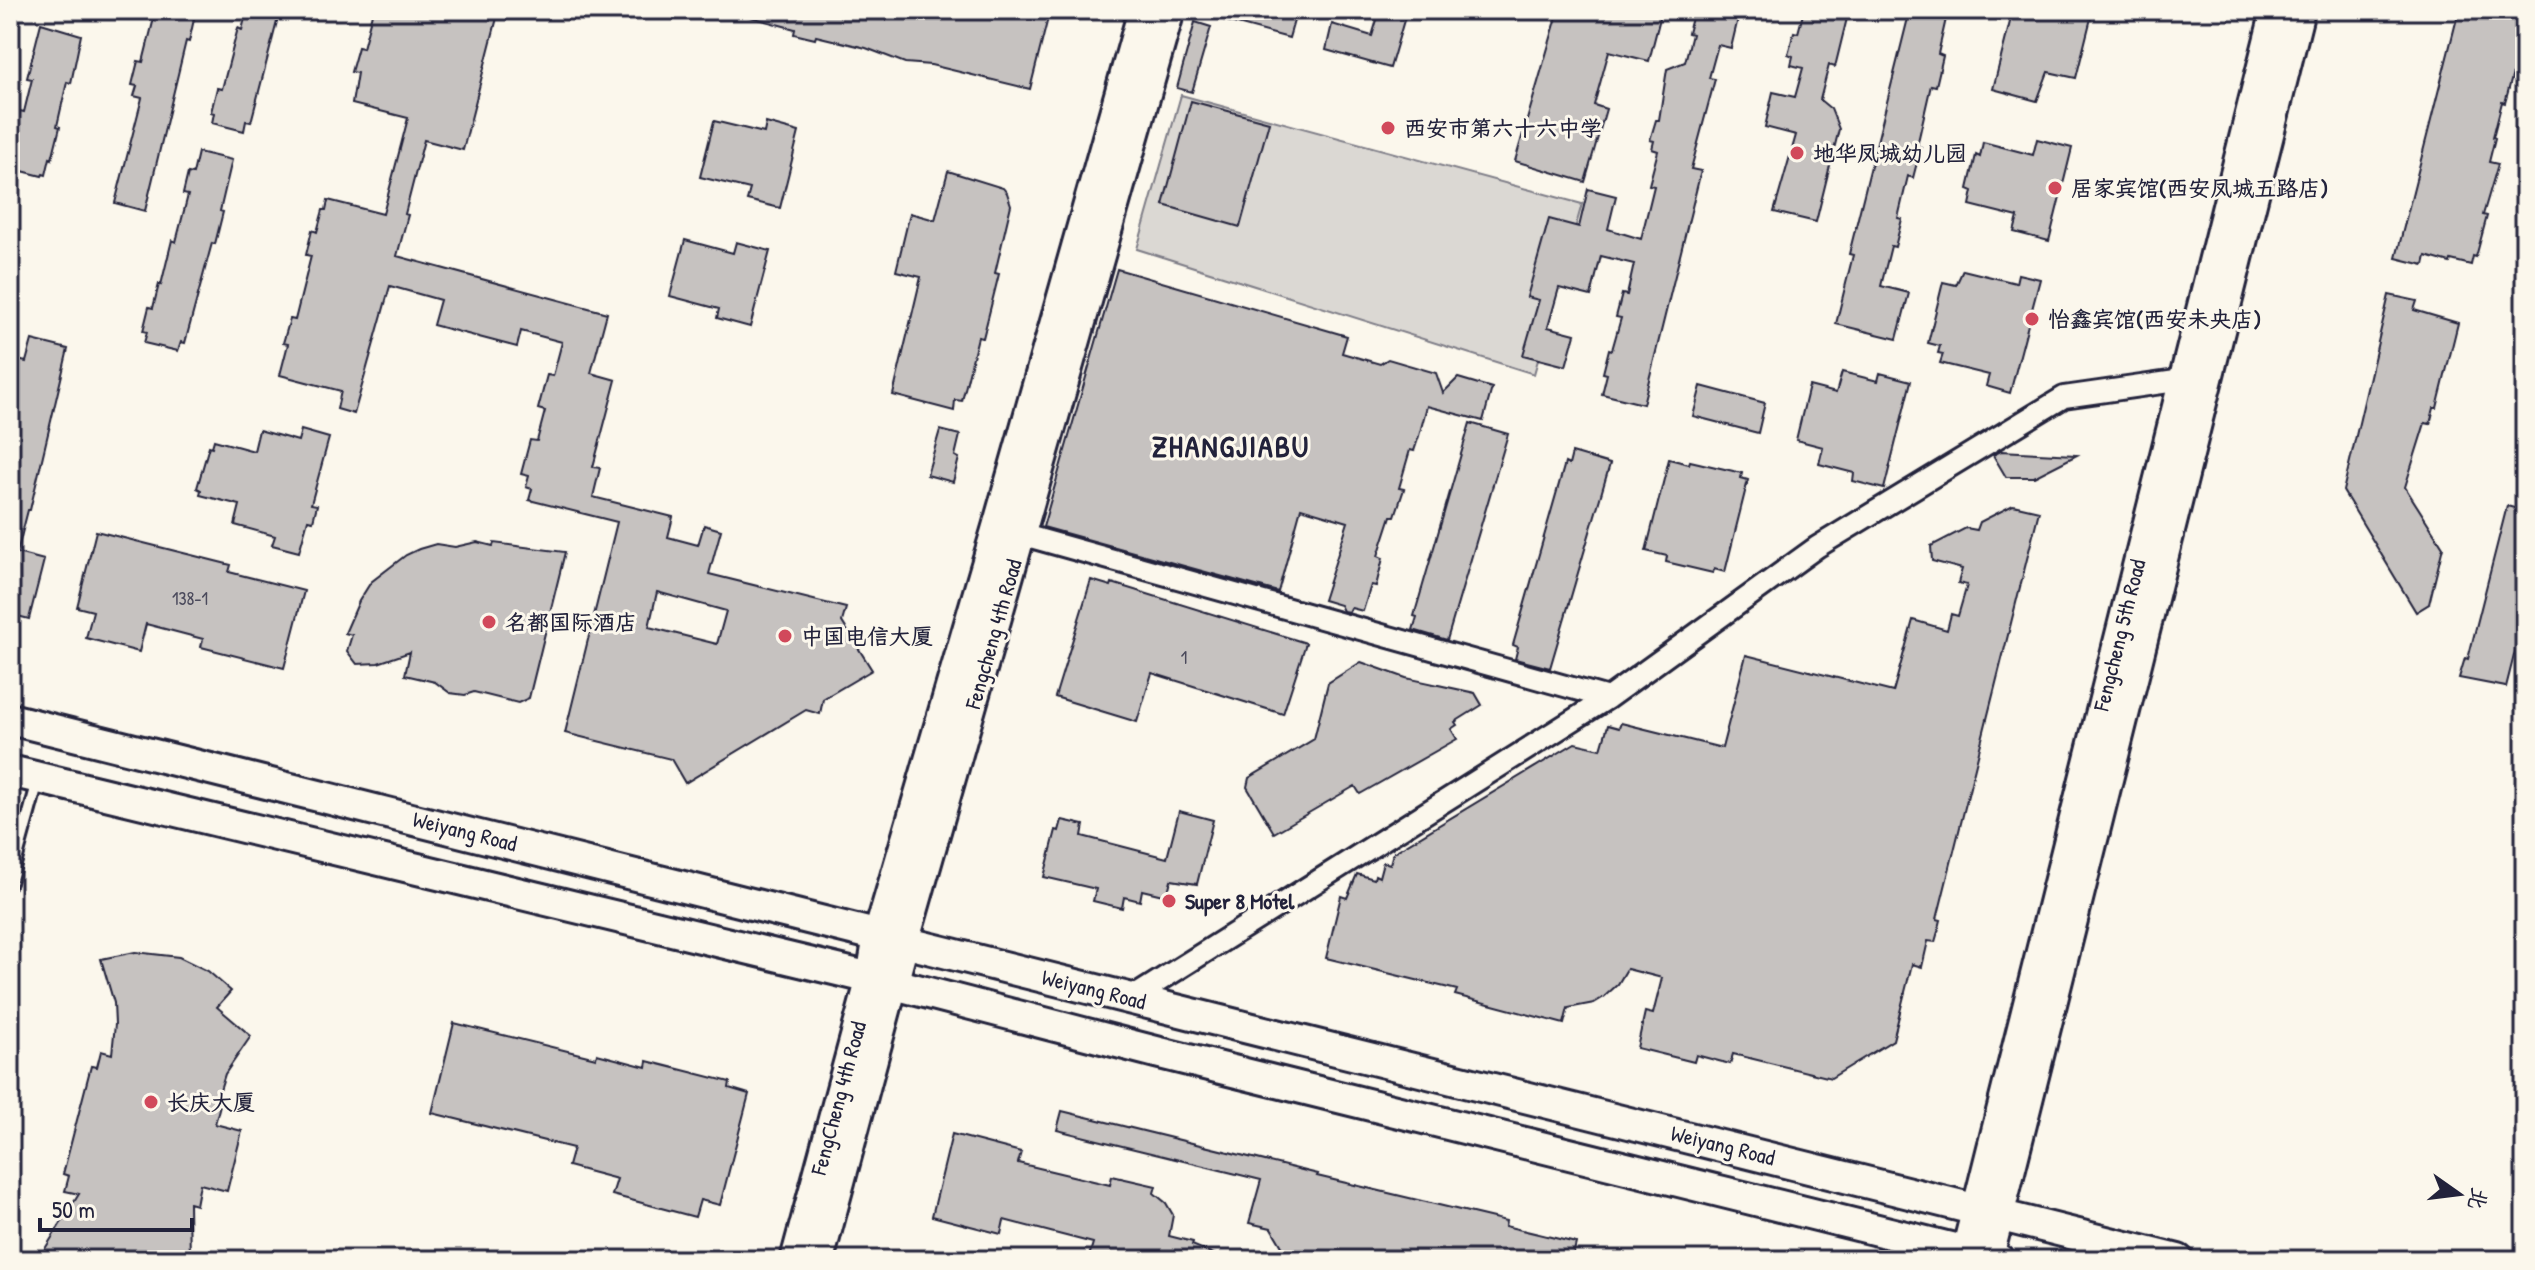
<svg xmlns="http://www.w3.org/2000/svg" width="2535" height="1270" viewBox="0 0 2535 1270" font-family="'Patrick Hand','LXGW WenKai TC',sans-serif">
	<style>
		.green { fill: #dbd8d3; stroke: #7e7d87; stroke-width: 2 }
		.building { fill: #c6c2c0; stroke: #22223b; stroke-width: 2; fill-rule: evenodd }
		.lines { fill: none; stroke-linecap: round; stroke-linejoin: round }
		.lane-casing { stroke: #22223b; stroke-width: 16 }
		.street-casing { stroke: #22223b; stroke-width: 26 }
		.secondary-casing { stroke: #22223b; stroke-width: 34 }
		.primary-casing { stroke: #22223b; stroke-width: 36 }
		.lane { stroke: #fbf7ec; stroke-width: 10 }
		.street { stroke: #fbf7ec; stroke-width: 20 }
		.secondary { stroke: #fbf7ec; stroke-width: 28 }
		.primary { stroke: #fbf7ec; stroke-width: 30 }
		.poi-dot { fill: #d1495b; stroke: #fbf7ec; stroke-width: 3 }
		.labels { text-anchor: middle; stroke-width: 6; stroke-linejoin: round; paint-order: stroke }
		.number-label { font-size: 18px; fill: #4b4a5c }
		.poi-label { font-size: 22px; font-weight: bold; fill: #22223b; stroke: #fbf7ec; text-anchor: start }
		.street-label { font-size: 22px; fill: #22223b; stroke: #fbf7ec }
		.district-label { font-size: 30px; font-weight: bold; letter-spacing: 2px; fill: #22223b; stroke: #fbf7ec }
	</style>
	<rect width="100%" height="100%" fill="#fbf7ec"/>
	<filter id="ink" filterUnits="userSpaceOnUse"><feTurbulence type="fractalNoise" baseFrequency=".0125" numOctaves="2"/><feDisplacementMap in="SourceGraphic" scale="16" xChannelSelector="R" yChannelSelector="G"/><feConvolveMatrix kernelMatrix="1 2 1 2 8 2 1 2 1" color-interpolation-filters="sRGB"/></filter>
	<g filter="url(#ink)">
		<path class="green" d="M1181,95l401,109 -48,170 -397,-125z"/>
		<path class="building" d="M156,10h40l-7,32 -3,-1 -41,170 -30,-8 27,-105 -8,-2 3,-10 -5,-1 6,-24 5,1z
			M247,10h33l-29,112 -5,-1 -2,10 -32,-8 2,-10 -3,-1 6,-24 5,1 16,-61 4,2z
			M373,10h126l-36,140 -39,-10 -19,74 3,1 -11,41 210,57 -16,60 25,7 -23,87 7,1 -7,29 80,20 -5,20 30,8 6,-20 17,5 -12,44 137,34 -4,14 30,48 -49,29 -3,15 -14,-4 -121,73 -14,-24 -106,-26 52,-211 -88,-22 3,-11 -6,-2 3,-11 -8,-2 9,-34 7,1 8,-30 -7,-2 9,-34 6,1 9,-34 -41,-11 -4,16 -84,-22 7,-25 -50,-14 -36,128 -17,-5 4,-18 -61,-16 8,-31 -5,-1 7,-24 5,1 16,-64 -5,-1 6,-25 5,2 6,-22h3l2,-10 55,14 25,-96 -56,-14 5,-31 -6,-1 7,-25 5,1zM657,592l69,19 -9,33 -68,-17z
			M743,10h307l-20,79 -99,-24 -26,-2 -39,-15 -50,-12 -1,3 -21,-5 1,-5 -52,-14z
			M1205,10h92l-8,28 -85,-23z
			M1380,10h27l-17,58 -64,-18 6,-26 40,12z
			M1559,10h103l-13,51 -40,-10 -15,54 12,4 -21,73 -70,-21z
			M1694,10h46l-9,38 -13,-3 -9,33 6,1 -24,90 10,2 -58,233 -41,-10 5,-20 -4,-1 6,-24 3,1 9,-32 -5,-1 6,-23 5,1 7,-31 -33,-8 -10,40 -32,-8 -11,39 27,7 -9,32 -43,-11 16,-55 -12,-3 22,-78 30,8 9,-38 28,7 -8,33 33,10 13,-53 -5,-1 9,-34 -6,-2 2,-8 -4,-1 6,-20h3l8,-51 18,-7 7,-28 -4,-1z
			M1804,10h45l-14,57 -6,-2 -9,35 11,9 8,20 -23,93 -42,-10 22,-77 -31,-8 8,-35 22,5 8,-29 -12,-3 2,-9 -5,-2 6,-22 4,1z
			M1910,10h38l-10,44 5,2 -7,30 -5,-1 -14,61 4,1 -8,31 -5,-2 -10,42 4,1 -7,28 -4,-1 -10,40 28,7 -12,46 -61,-15 17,-69 -4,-1z
			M2013,10h80l-17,68 -28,-6 -11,29 -44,-12z
			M2459,10h66v30l-4,13 -2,-2 -14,52 -3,-1 -9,35 2,1 -6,24 9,2 -15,51 4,1 -11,41 -3,-1 -2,9 -20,-5 -1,3 -24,-7 -2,9 -28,-7z
			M1195,22l16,5 -19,65 -15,-4z
			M41,23l40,12 -10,48 -4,-1 -10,44 3,1 -8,32 -2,-1 -4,17 -3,-1 -1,2 -32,-8v-18l10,-39 4,1 8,-33 -5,-1z
			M1191,101l78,21 -29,105 -77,-22z
			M714,121l50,12 2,-10 33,9 -19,76 -33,-8 3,-11 -50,-12z
			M2037,139l35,9 -23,93 -35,-9 4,-15 -48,-12 3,-14 -5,-2 8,-34 4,2 3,-15 50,13z
			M198,152l34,8 -12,51 3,1 -8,32 -3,-1 -27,100 -4,-1 -3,9 -34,-8 3,-11 -4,-1 6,-24 4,1 6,-24 2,1 11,-45 4,2 12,-47 -5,-1 5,-21 5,1z
			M948,171l55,17 4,5 4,12 -16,68 4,1 -16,64 -5,-1 -16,64 -7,-1 -1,11 -61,-16 28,-118 -25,-6 14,-58 25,7z
			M685,240l48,13 3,-11 34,9 -20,76 -33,-9 2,-9 -49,-13z
			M1117,269l230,67 -5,17 38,11 8,-5 48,14 7,20 15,-15 34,10 -9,33 -56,-15 -8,30 -5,15 -4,-1 -11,38 5,1 -9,27h-4l-13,40 5,2 -7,28 -5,-1 -8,26 -12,-3 -2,4 -6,-1 -3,-6 -17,-5 25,-78 -47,-14 -23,84 -235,-65z
			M1963,270l53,13 2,-9 22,5 -30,114 -24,-7 3,-11 -49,-12 3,-9 -5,-1 2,-7 -12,-3 15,-61 13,3z
			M2389,295l28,6 -3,9 44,13 -21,85h-3l-4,16 -5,-1 -20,64 38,60 -14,57 -13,8 -73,-121z
			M32,340l36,9 -38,161h-2l-11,43 27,7 -15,59 -19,-5v-256l16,4z
			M1842,372l36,9 2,-8 31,8 -27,108 -31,-8 1,-8 -35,-9 4,-17 -27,-7 13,-54 27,7z
			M1701,386l64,17 -7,30 -65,-17z
			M1470,423l38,11 -61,206 -34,-10 4,-13 -3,-1z
			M259,430l39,11 3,-11 28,8 -18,66 6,1 -4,16 -5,-1 -9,32 -27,-7 3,-9 -40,-11 5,-20 -40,-10 1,-5 -4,-2 12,-42 3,1 2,-7 40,11z
			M940,430l20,5 -5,21 4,2 -6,24 -26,-7z
			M2001,451l76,4 -43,22h-28l-13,-22z
			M1572,453l38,11 -60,204 -35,-9 3,-12 -5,-2 52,-182 4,2z
			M1669,459l20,5 1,-3 52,12 -1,5 7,2 -23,92 -11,-3 -1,4 -47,-11 1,-6 -21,-5z
			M2013,505l26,6 -102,408 4,1 -2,8 -4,14 -7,-1 -6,26 -10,-3 -19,76 -62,38 -98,-24 -3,10 -34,-9 -2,7 -57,-14 8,-36 8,2 9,-36 -35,-9 -9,15 -14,13 -10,6 -26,5 -4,16 -109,-29 2,-5 -131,-32 15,-62 6,2 10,-24 17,5 1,-4 4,2 4,-15 7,2 3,-11 182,-110 26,6 7,-24 11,3 2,-5 101,25 24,-93 147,37 20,-72 34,10 4,-16 7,2 9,-31 -9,-2 4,-14 -30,-8 -1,-15 35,-18 11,2 3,-8z
			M2507,506l18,5v101l-19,75 -47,-9 6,-20 3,1z
			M96,531l135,34 -2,7 75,19 -20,77 -83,-21 2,-8 -57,-15 -7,28 -53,-14 7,-27 -16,-4z
			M477,542l16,4 1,-3 71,9 -36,146 -11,5 -44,-11 -9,3 -15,-2 -15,-11 -30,-7 5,-23 -32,11 -21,1 -10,-13 5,-16 -7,-2 14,-32 12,-19 35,-27 13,-6 17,-5 19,3z
			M1091,580l20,6 1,-3 194,60 -23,71 -131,-41 -15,49 -82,-25z
			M1361,662l45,16 69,15 7,12 -27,17 2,3 -6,4 6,10 -97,55 -5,-8 -81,47 -27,-46 2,-9 65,-39 14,-56z
			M1179,811l34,9 -16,64 -26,-4 -4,16 -25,-6 -2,11 -16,-4 -2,11 -29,-7 3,-12 -52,-12 12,-47 3,1 3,-11 22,5 -2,11 85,22z
			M135,952l44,5 29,14 23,20 -14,16 34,29 -26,38 -7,22 4,1 -7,27 27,7 -15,60 -27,-7 -4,21 -7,-2 1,57h-152l41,-66 -14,-3 4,-15 -6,-2 28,-108 6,1 4,-16 11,3 3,-30 -1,-21 -13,-44z
			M454,1023l142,35 1,-4 49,13 1,-6 83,21 -1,6 20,6 -29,111 -20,-5 -5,17 -83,-22 5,-16 -49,-13 5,-18 -141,-35z
			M1062,1111l256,63 -1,2 189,45 -1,5 71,17 -4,17h-282l-19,-32 -22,-5 12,-43 -204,-50z
			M952,1134l69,18 -3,11 92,22 2,-9 44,10 -2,7 12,10 7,12 -4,21 24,6 -1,3 36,15h-140l5,-17 -89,-23 -3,14 -69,-18z"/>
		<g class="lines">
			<g class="lane-casing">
				<path id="lane" d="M10,883l28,-102"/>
			</g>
			<g class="street-casing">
				<path id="street" d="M1009,531l599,167
					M1132,998l476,-300 209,-151 247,-150 119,-17"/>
			</g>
			<g class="secondary-casing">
				<path id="secondary" d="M795,1260l76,-282 7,-43 119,-408 146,-517
					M819,1260l85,-317 266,-933"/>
			</g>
			<g class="primary-casing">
				<path id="primary" d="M10,719l2168,541
					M10,771l861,207 285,74 843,208
					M1965,1260l312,-1250
					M1987,1260l312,-1250"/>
			</g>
			<use href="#lane" class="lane"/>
			<use href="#street" class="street"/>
			<use href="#secondary" class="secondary"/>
			<use href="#primary" class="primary"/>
		</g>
	</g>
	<g class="poi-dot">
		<circle cx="1388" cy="128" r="8"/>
		<circle cx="1797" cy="153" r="8"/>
		<circle cx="2055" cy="188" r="8"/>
		<circle cx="2032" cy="319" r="8"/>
		<circle cx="489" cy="622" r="8"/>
		<circle cx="785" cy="636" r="8"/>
		<circle cx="1169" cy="901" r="8"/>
		<circle cx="151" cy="1102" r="8"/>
	</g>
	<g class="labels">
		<g class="number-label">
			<text x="190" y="605">138-1</text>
			<text x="1184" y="664">1</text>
		</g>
		<g class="poi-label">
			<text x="1404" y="136">西安市第六十六中学</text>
			<text x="1813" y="161">地华凤城幼儿园</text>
			<text x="2071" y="196">居家宾馆(西安凤城五路店)</text>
			<text x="2048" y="327">怡鑫宾馆(西安未央店)</text>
			<text x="505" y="630">名都国际酒店</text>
			<text x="801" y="644">中国电信大厦</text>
			<text x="1185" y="909">Super 8 Motel</text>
			<text x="167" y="1110">长庆大厦</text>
		</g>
		<g class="street-label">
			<text transform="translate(993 634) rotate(-74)" y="8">Fengcheng 4th Road</text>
			<text transform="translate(2119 635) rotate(-76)" y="8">Fengcheng 5th Road</text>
			<text transform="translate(465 831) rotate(14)" y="8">Weiyang Road</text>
			<text transform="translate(1094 989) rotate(14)" y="8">Weiyang Road</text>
			<text transform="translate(838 1098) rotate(-75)" y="8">FengCheng 4th Road</text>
			<text transform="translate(1723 1145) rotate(14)" y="8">Weiyang Road</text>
		</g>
		<g class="district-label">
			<text x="1231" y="457">ZHANGJIABU</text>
		</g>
	</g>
	<rect width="2535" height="1270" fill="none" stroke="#fbf7ec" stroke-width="40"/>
	<rect x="20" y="20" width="2495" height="1230" fill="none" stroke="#22223b" stroke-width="3" filter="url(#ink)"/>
	<g transform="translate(2459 1194) rotate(104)" stroke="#fbf7ec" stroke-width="6" paint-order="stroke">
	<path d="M0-6L14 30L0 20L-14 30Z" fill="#22223b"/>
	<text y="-12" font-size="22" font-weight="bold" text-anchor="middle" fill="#22223b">北</text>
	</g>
	<path d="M40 1218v12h152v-12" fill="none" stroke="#22223b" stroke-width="4"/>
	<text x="52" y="1218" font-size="24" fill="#22223b" stroke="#fbf7ec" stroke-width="6" paint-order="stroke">50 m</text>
</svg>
